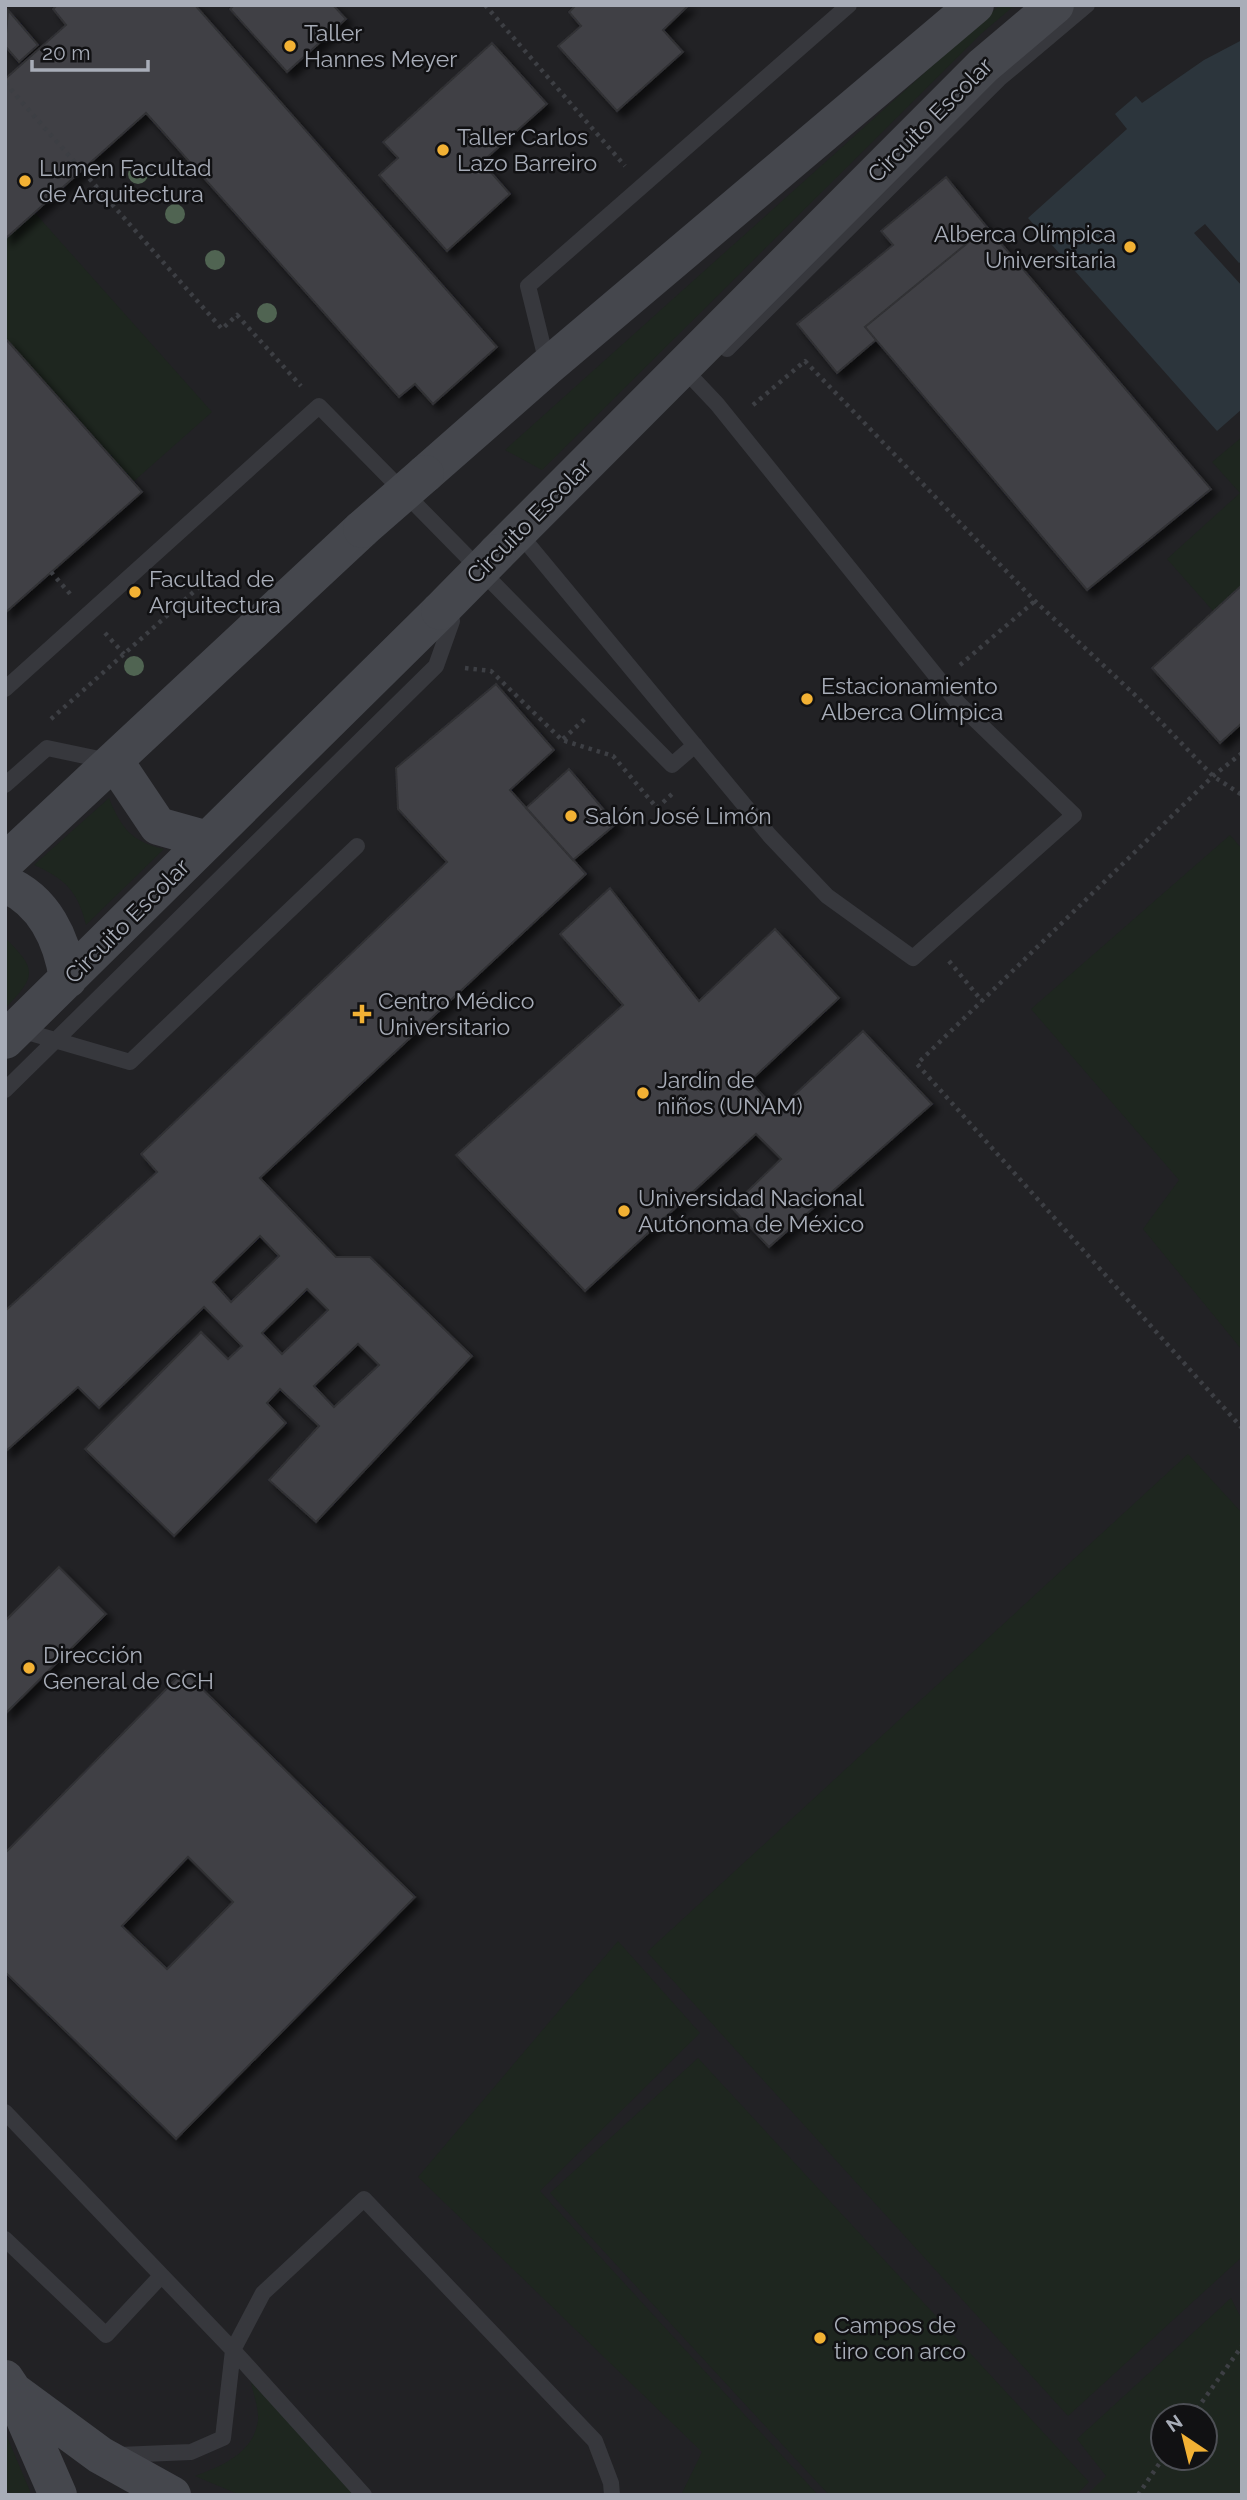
<svg xmlns="http://www.w3.org/2000/svg" width="1247" height="2500" viewBox="0 0 1247 2500" font-family="Raleway,sans-serif">
	<style>
		.built { fill: #222225; fill-rule: evenodd }
		.green { fill: #1e261f; fill-rule: evenodd }
		.water { fill: #2c353c }
		.building { fill: #404145; stroke: #303034; stroke-width: 2; fill-rule: evenodd; filter: url(#shadow) }
		.lines { fill: none; stroke-linecap: round; stroke-linejoin: round }
		.path { stroke: #3d3f44; stroke-width: 4.5; stroke-dasharray: 3.5 5; stroke-linecap: butt }
		.lane { stroke: #37383d; stroke-width: 16 }
		.secondary { stroke: #45474d; stroke-width: 38 }
		.secondary-bridge { stroke: #45474d; stroke-width: 38 }
		.tree { fill: #506452 }
		.poi-dot { fill: #f2b134; stroke: #111113; stroke-width: 2.5 }
		.labels { text-anchor: middle; stroke-width: 5; stroke-linejoin: round; paint-order: stroke }
		.poi-label { font-size: 23px; fill: #a8adb8; stroke: #111113; text-anchor: start }
		.street-label { font-size: 23px; fill: #a8adb8; stroke: #111113 }
	</style>
	<defs>
		<filter id="shadow"><feDropShadow dx="6" dy="6" stdDeviation="3.5" flood-color="#0009"/></filter>
	</defs>
	<rect width="100%" height="100%" fill="#161618"/>
	<path class="built" d="M5,5h1237v2490h-1237zM1163,2416h42v42h-42z"/>
	<path class="green" d="M1000,5h15l-33,28 -440,437 -37,-20z
		M35,213l177,199 -79,70 -128,-144v-99z
		M1242,437v148l-29,26 -46,-52 73,-66 -28,-31z
		M109,798c12,30 23,44 55,51l-78,76c-8,-33 -20,-46 -52,-60z
		M1230,835l12,14v501l-99,-121 36,-49 -148,-171z
		M5,938c32,31 32,38 0,70z
		M1188,1454l54,59v744l-174,159 -421,-464z
		M618,1941l82,92 -160,158 278,304h-137l21,-43 -284,-275z
		M698,2058l391,424 -13,13h-247l-279,-302z
		M1231,2298l11,22v175h-155l19,-19 -29,-37zM1163,2416h42v42h-42z
		M251,2382l105,113h-116l-45,-19c27,-10 59,-23 63,-56 1,-11 -5,-27 -7,-38z
		M5,2432l25,59v4h-18l-7,-7z"/>
	<path class="water" d="M1242,40v221l-3,2 -34,-39 -11,9 48,53v123l-25,22 -189,-213 99,-89 -12,-15 21,-18 6,7 62,-43z"/>
	<path class="building" d="M57,5h138l302,342 -64,57 -18,-20 -16,13 -253,-284 -141,126v-160l61,-54 -13,-16z
		M234,5h99l13,14 -59,53 -57,-63z
		M576,5h113l-26,25 20,22 -66,59 -59,-65 23,-20 -12,-14z
		M8,10l30,35 -19,17 -14,-16z
		M492,43l55,61 -65,58 28,32 -63,57 -68,-76 19,-17 -15,-16z
		M946,177l41,50 -122,100 11,13 -39,33 -40,-49 96,-79 -12,-14z
		M987,227l224,262 -124,101 -222,-263z
		M5,338l137,154 -137,121z
		M1242,585v138l-22,20 -68,-75z
		M496,684l58,66 -44,40 76,84 -326,304 76,79h34l102,99 -156,166 -47,-42 50,-54 -39,-37 -13,14 19,20 -112,113 -89,-87 116,-117 27,27 14,-13 -38,-39 -105,101 -21,-21 -73,65v-141l152,-139 -16,-18 306,-292 -49,-53 -2,-41zM260,1236l19,20 -48,46 -18,-20zM307,1289l21,21 -46,44 -20,-21zM358,1344l21,21 -45,42 -20,-21z
		M569,769l47,55 -43,36 -47,-52z
		M610,888l89,113 76,-72 64,69 -89,83 27,30 86,-80 69,73 -163,143 -38,-40 50,-48 -25,-25 -171,157 -129,-136 167,-150 -63,-71z
		M59,1567l47,47 -101,100v-93z
		M184,1671l231,226 -239,242 -171,-167v-119zM188,1857l45,45 -66,67 -45,-43z"/>
	<g class="lines">
		<path class="path" d="M485,5l140,161
			M5,83l217,246 15,-14 64,71
			M753,405l52,-44 230,240 101,95 77,80 29,19
			M51,572l20,23
			M105,633l19,21
			M960,665l75,-64
			M465,668l26,3 71,69 51,16 44,52 15,-14
			M51,719l147,-131
			M563,739l24,-22
			M1242,753l-29,23 -296,288 325,364
			M949,961l33,40
			M1192,2416l50,-70
			M1138,2495l25,-37"/>
		<path class="lane" d="M727,349l272,-270 88,-74
			M547,363l-19,-77 321,-281
			M518,532l252,304 57,60 86,62 161,-143 -116,-112 -241,-299 -35,-37
			M5,689l314,-283 353,359 23,-20
			M5,785l42,-37 62,13
			M17,1029l113,33 227,-216
			M5,1090l431,-424 16,-45
			M5,2112l228,238 131,145
			M5,2239l101,96 55,-59
			M119,2455l72,-3 32,-14 10,-88 30,-57 101,-94 231,242 16,42 1,12"/>
		<path class="secondary" d="M425,474l123,-108 427,-361
			M497,553l486,-487 72,-61
			M115,762l43,64 50,14
			M5,862l357,-333
			M5,884c39,16 57,55 63,95
			M5,1040l435,-429
			M5,2379l8,12 87,64 72,40
			M14,2394l44,101"/>
		<path class="secondary-bridge" d="M362,529l63,-55
			M440,611l57,-58"/>
	</g>
	<g class="tree">
		<circle cx="138" cy="174" r="10"/>
		<circle cx="175" cy="214" r="10"/>
		<circle cx="215" cy="260" r="10"/>
		<circle cx="267" cy="313" r="10"/>
		<circle cx="134" cy="666" r="10"/>
	</g>
	<g class="poi-dot">
		<circle cx="290" cy="46" r="7"/>
		<circle cx="443" cy="150" r="7"/>
		<circle cx="25" cy="181" r="7"/>
		<circle cx="1130" cy="247" r="7"/>
		<circle cx="135" cy="592" r="7"/>
		<circle cx="807" cy="699" r="7"/>
		<circle cx="571" cy="816" r="7"/>
		<path d="M358.5 1003.5h7v7h7v7h-7v7h-7v-7h-7v-7h7z"/>
		<circle cx="643" cy="1093" r="7"/>
		<circle cx="624" cy="1211" r="7"/>
		<circle cx="29" cy="1668" r="7"/>
		<circle cx="820" cy="2338" r="7"/>
	</g>
	<g class="labels">
		<g class="poi-label">
			<text x="304" y="41">Taller<tspan x="304" dy="26">Hannes Meyer</tspan></text>
			<text x="457" y="145">Taller Carlos<tspan x="457" dy="26">Lazo Barreiro</tspan></text>
			<text x="39" y="176">Lumen Facultad<tspan x="39" dy="26">de Arquitectura</tspan></text>
			<text x="1116" y="242" text-anchor="end">Alberca Olímpica<tspan x="1116" dy="26">Universitaria</tspan></text>
			<text x="149" y="587">Facultad de<tspan x="149" dy="26">Arquitectura</tspan></text>
			<text x="821" y="694">Estacionamiento<tspan x="821" dy="26">Alberca Olímpica</tspan></text>
			<text x="585" y="824">Salón José Limón</text>
			<text x="378" y="1009">Centro Médico<tspan x="378" dy="26">Universitario</tspan></text>
			<text x="657" y="1088">Jardín de<tspan x="657" dy="26">niños (UNAM)</tspan></text>
			<text x="638" y="1206">Universidad Nacional<tspan x="638" dy="26">Autónoma de México</tspan></text>
			<text x="43" y="1663">Dirección<tspan x="43" dy="26">General de CCH</tspan></text>
			<text x="834" y="2333">Campos de<tspan x="834" dy="26">tiro con arco</tspan></text>
		</g>
		<g class="street-label">
			<text transform="translate(930 120) rotate(-45)" y="8">Circuito Escolar</text>
			<text transform="translate(529 521) rotate(-45)" y="8">Circuito Escolar</text>
			<text transform="translate(127 921) rotate(-45)" y="8">Circuito Escolar</text>
		</g>
	</g>
	<rect width="1247" height="2500" fill="none" stroke="#a8adb8" stroke-width="14"/>
	<g transform="translate(1184 2437) rotate(325)"><circle r="33" fill="#111113" stroke="#4d4f55" stroke-width="2"/>
	<path d="M0-5L12 26L0 18L-12 26Z" fill="#f2b134"/>
	<text y="-10" font-size="19" font-weight="bold" text-anchor="middle" fill="#a8adb8">N</text>
	</g>
	<path d="M32 60v10h116v-10" fill="none" stroke="#a8adb8" stroke-width="3.5"/>
	<text x="42" y="60" font-size="21" fill="#a8adb8" stroke="#111113" stroke-width="5" paint-order="stroke">20 m</text>
</svg>
